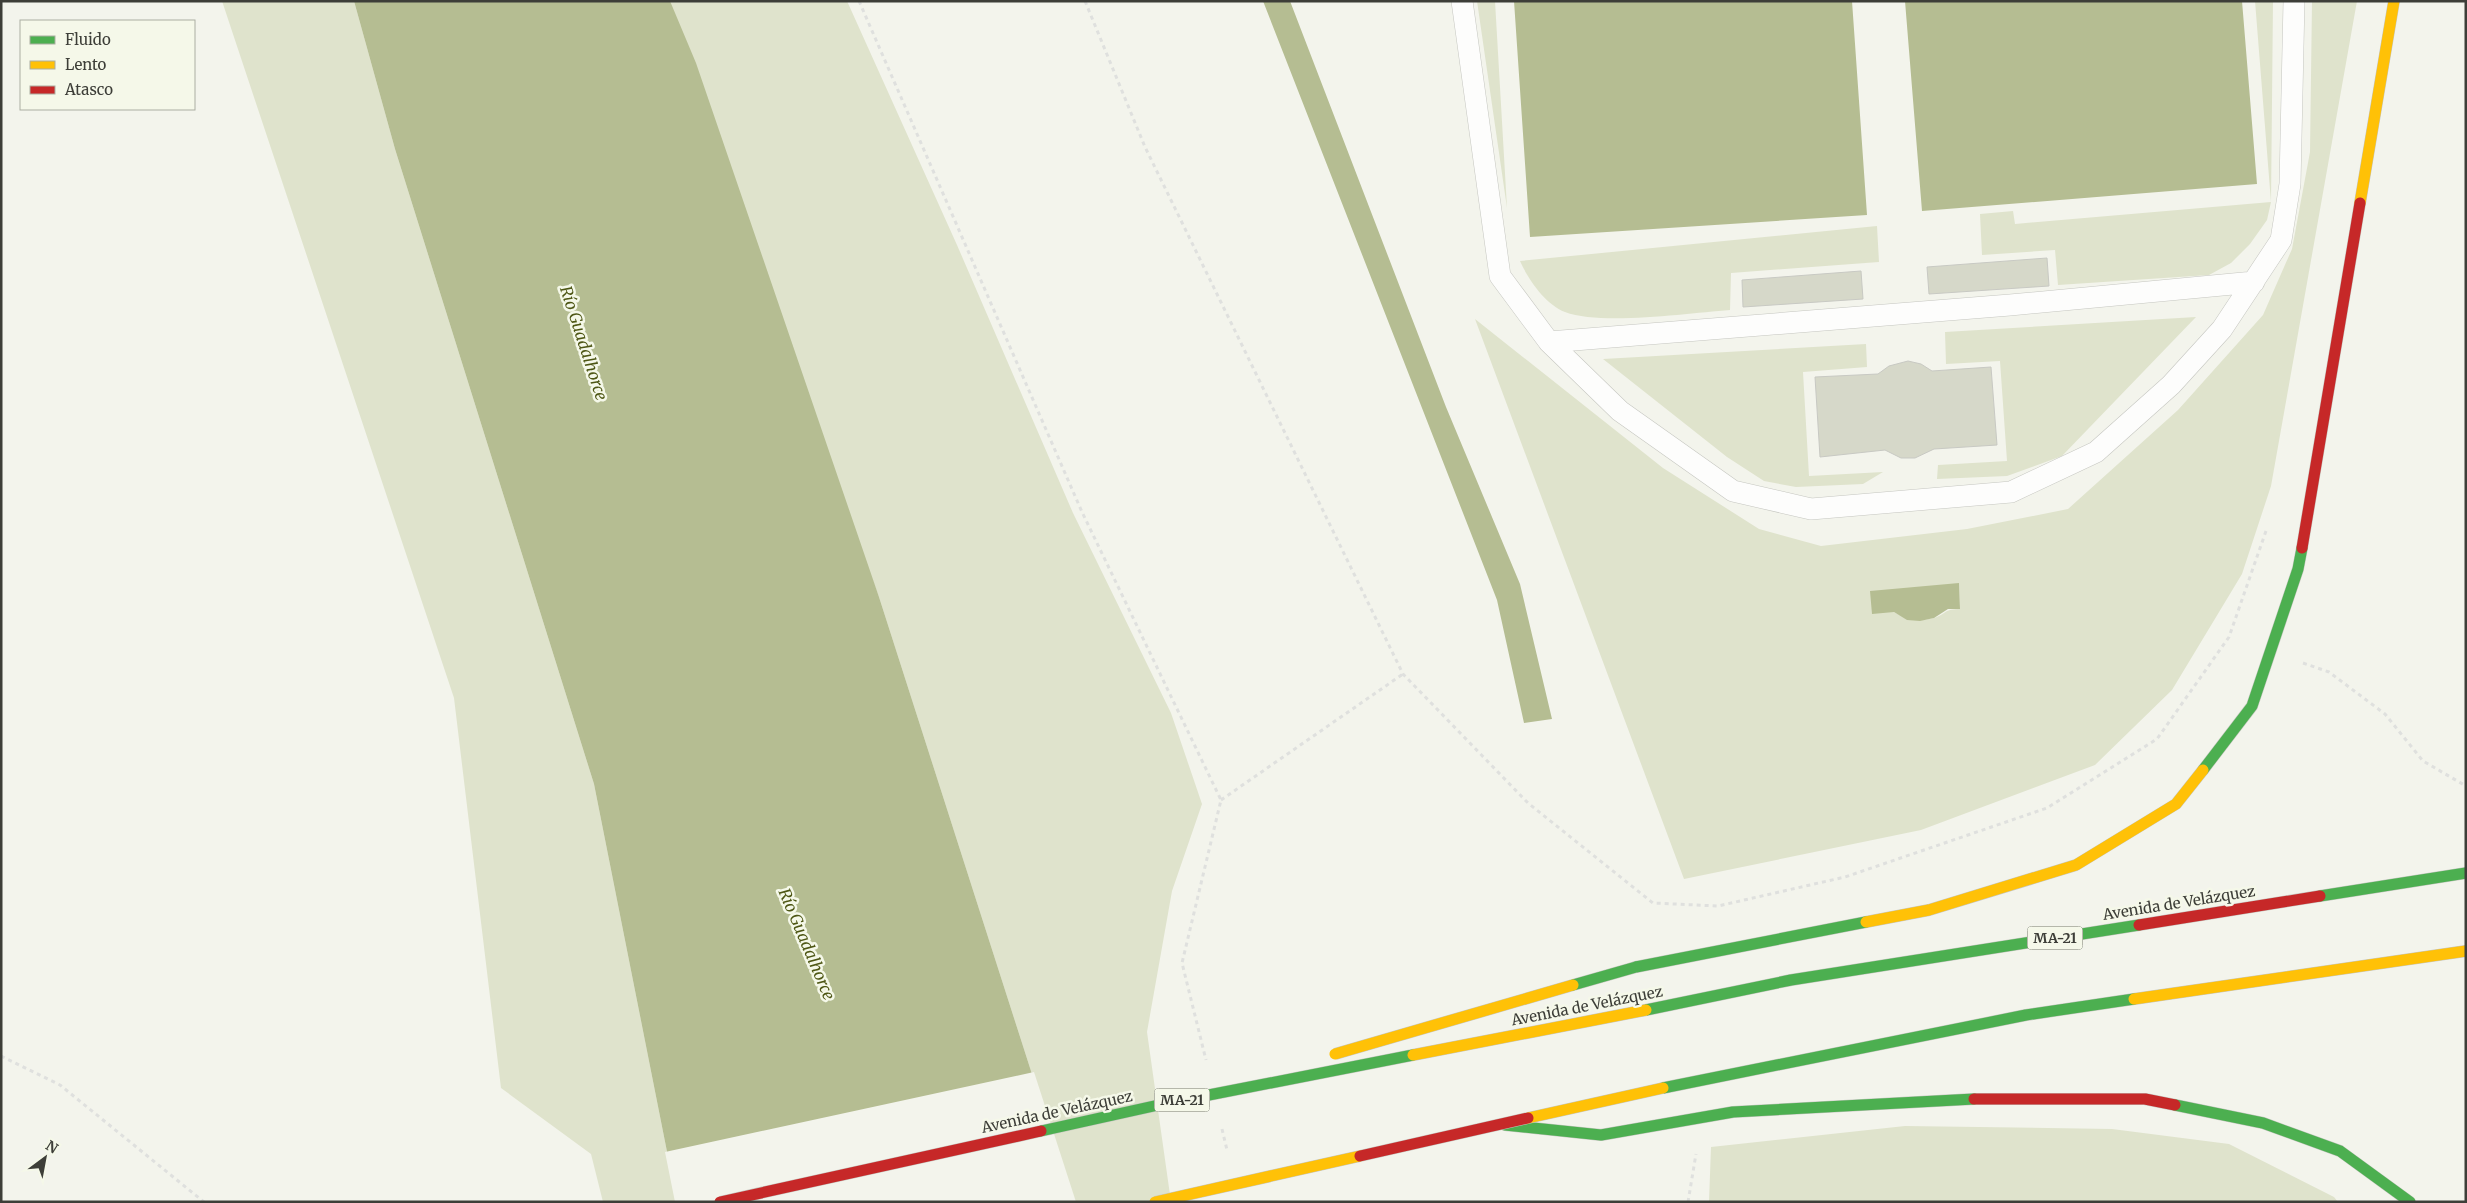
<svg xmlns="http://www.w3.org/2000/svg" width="2467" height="1203" viewBox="0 0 2467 1203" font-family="Merriweather,serif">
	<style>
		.green { fill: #dfe3cc; fill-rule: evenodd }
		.water { fill: #b5bd92 }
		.pier { fill: #f3f4ec }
		.building { fill: #d6d8c9; stroke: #c8c9c3 }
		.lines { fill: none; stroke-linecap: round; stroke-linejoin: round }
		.lane-casing { stroke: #c5c6c0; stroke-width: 22 }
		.fast-casing { stroke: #c5c6c0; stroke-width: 12 }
		.slow-casing { stroke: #c5c6c0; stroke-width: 12 }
		.jam-casing { stroke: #c5c6c0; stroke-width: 12 }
		.path { stroke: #dfe0de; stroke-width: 3; stroke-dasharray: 4 4; stroke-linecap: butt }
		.lane { stroke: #fdfdfc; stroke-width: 21 }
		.fast { stroke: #4caf50; stroke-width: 11 }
		.slow { stroke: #ffc107; stroke-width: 11 }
		.jam { stroke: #c62828; stroke-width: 11 }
		.fast-bridge-casing { stroke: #c5c6c0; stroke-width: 12; stroke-linecap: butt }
		.slow-bridge-casing { stroke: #c5c6c0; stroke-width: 12; stroke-linecap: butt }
		.jam-bridge-casing { stroke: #c5c6c0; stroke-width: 12; stroke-linecap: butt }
		.fast-bridge { stroke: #4caf50; stroke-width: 11 }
		.slow-bridge { stroke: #ffc107; stroke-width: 11 }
		.jam-bridge { stroke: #c62828; stroke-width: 11 }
		.labels { text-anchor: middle; stroke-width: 5; stroke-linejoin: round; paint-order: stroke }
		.shield { fill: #f5f8e9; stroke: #74766d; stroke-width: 1 }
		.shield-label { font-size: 14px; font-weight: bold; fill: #3d3e38 }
		.street-label { font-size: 15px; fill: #3d3e38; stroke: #f5f8e9 }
		.water-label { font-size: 16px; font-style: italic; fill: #4d5614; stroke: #f5f8e9 }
	</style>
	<rect width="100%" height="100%" fill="#f3f4ec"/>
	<path class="green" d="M222,1h132l41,148 199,635 83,418h-74l-12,-48 -90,-66 -47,-390z
		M653,1h194l110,244 116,268 98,200 31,91 -30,87 -25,141 24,170h-98l-194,-605z
		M1477,1h18l12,207z
		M2255,1h18l-2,201 -4,18 -17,24 -19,19 -22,12 -151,10 -3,-35 -73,5 -2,-41 33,-3 2,13 256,-22z
		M2312,1h45l-86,485 -29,88 -70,116 -77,75 -174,65 -237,49 -209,-560 188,149 96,61 62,17 146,-17 101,-20 110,-99 85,-95 29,-66 18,-97zM1959,583l1,26c-16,0 -14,5 -26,9 -14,4 -28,1 -40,-6z
		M1877,226l2,36 -148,11 -1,37c-42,3 -128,16 -165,2 -20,-8 -37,-33 -45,-51z
		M2196,317l-134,139 -55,20 -70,3 1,-14 69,-4 -7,-100 -54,3 -1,-32z
		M1866,344l1,23 -64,5 6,104 74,-4 -20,12 -67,3 -32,-6 -37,-24 -124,-98z
		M1905,1126l207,3 117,15 105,53 4,5h-629l2,-55z"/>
	<path class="water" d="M354,1h316l26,62 183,534 194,605h-396l-83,-418 -199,-635z
		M1263,1h27l156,406 74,177 32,135 -28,4 -27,-123z
		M1514,1h338l15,214 -337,22z
		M1905,1h337l15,183 -335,27z
		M1959,583l1,26h-12l-14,9 -14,3 -13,-1 -13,-8 -22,2 -2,-23z"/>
	<path class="pier" d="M1034,1072l42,130h-401l-10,-50z"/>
	<path class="building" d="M2047,258l2,28 -120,8 -2,-27z
		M1861,271l2,28 -120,8 -1,-27z
		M1908,361l13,3 11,7 59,-4 6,78 -63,4 -19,9h-14l-16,-8 -65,7 -5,-80 63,-3 11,-8z"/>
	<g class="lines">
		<g class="lane-casing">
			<path id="lane" d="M1462,1l38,275 49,66 71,69 113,80 78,18 200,-17 85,-40 75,-67 51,-56 59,-89 9,-56 4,-183
				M1549,342l461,-37 244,-23"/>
		</g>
		<g class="fast-casing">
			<path id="fast" d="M2203,770l49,-64 46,-137 4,-21
				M2320,896l146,-23
				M1636,967l230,-45
				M1646,1010l145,-30 348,-55
				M1663,1088l363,-73 108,-16
				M2175,1105l88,18 77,28 70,51
				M1505,1125l96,10 132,-23 241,-13"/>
		</g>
		<g class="slow-casing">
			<path id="slow" d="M2360,203l34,-202
				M1866,922l63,-12 147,-45 100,-61 27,-34
				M2134,999l332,-48"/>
		</g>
		<g class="jam-casing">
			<path id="jam" d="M2302,548l58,-345
				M2139,925l181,-29
				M1974,1099h171l30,6"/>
		</g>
		<path class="path" d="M859,1l223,511 139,288 -39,163 24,97
			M1085,1l60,146 258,527 125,129 125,100 65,3 127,-29 202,-69 110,-69 72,-102 37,-106
			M2303,663l26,9 56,42 38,47 43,25
			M1221,800l182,-126
			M1,1056l59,29 144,117
			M1222,1129l5,21
			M1688,1202l8,-48"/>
		<use href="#lane" class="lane"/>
		<use href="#fast" class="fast"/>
		<use href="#slow" class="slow"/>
		<use href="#jam" class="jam"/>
		<g class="fast-bridge-casing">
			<path id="fast-bridge" d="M1573,985l63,-18
				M1041,1131l122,-27 250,-49"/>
		</g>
		<g class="slow-bridge-casing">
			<path id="slow-bridge" d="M1335,1054l238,-69
				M1413,1055l233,-45
				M1528,1118l135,-30
				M1155,1202l205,-46"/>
		</g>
		<g class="jam-bridge-casing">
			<path id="jam-bridge" d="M1360,1156l168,-38
				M720,1202l321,-71"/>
		</g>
		<use href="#fast-bridge" class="fast-bridge"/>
		<use href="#slow-bridge" class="slow-bridge"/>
		<use href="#jam-bridge" class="jam-bridge"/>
	</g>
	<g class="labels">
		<g class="shield">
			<rect x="2027.5" y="926.5" width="55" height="23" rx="4"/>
			<rect x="1154.5" y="1088.5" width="55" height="23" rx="4"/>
		</g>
		<g class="shield-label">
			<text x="2055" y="943">MA-21</text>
			<text x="1182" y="1105">MA-21</text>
		</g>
		<g class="street-label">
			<text transform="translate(2179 903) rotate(-9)" y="5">Avenida de Velázquez</text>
			<text transform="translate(1587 1006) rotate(-11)" y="5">Avenida de Velázquez</text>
			<text transform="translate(1057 1112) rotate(-12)" y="5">Avenida de Velázquez</text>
		</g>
		<g class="water-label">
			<text transform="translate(584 343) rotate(72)" y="6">Río Guadalhorce</text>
			<text transform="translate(807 944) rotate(67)" y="6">Río Guadalhorce</text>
		</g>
	</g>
	<rect width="2467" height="1203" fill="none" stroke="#3d3e38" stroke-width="5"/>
	<rect x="20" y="20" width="175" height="90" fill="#f5f8e9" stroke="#abaea2"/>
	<rect x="30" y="36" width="25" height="8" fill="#4caf50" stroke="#abaea2"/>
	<text x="65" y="45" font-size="15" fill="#3d3e38">Fluido</text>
	<rect x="30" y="61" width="25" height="8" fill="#ffc107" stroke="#abaea2"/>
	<text x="65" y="70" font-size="15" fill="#3d3e38">Lento</text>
	<rect x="30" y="86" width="25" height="8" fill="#c62828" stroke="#abaea2"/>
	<text x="65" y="95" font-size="15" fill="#3d3e38">Atasco</text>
	<g transform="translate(45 1158) rotate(32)" stroke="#f5f8e9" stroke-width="4" paint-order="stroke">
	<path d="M0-4L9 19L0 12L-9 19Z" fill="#3d3e38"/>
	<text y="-8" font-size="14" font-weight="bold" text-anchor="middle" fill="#3d3e38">N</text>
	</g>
</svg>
